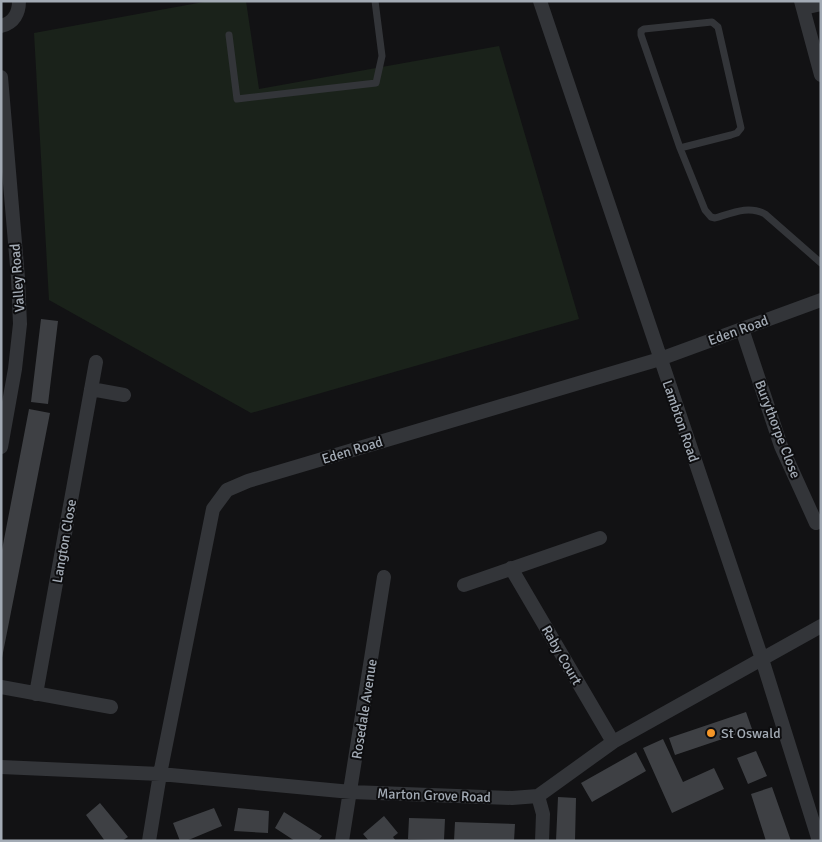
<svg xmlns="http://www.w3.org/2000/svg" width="822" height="842" viewBox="0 0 822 842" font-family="Signika,sans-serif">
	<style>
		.green { fill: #1a221a }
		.building { fill: #3e4044 }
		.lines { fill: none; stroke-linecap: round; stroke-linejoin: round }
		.lane { stroke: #333539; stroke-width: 7 }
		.street { stroke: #333539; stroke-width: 14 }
		.poi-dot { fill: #f69728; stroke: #0d0d0f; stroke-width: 2 }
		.labels { text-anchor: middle; stroke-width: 4; stroke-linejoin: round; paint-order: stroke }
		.street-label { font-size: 14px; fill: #a3abb5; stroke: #0d0d0f }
		.poi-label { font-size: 14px; fill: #a3abb5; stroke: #0d0d0f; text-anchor: start }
	</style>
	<rect width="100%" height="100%" fill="#121214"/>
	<path class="green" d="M209,1h37l13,88 240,-43 80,273 -328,94 -202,-113 -15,-267z"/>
	<path class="building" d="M41,319l17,2 -10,83 -17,-2z
		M29,409l21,4 -49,250v-108z
		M746,712l6,17 -77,26 -6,-17z
		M663,739l20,43 31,-14 10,21 -52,24 -29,-65z
		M756,751l11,25 -19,8 -11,-26z
		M636,752l10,19 -54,31 -11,-19z
		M772,787l19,54h-25l-15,-47z
		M558,797l18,1 -1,43h-19z
		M100,803l28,34 -6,4h-17l-19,-26z
		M214,808l8,18 -36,15h-6l-7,-18z
		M238,808l31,3 -1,22 -34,-2z
		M284,812l38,24 -4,5h-23l-20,-13z
		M384,816l14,17 -5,4 3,4h-27l-6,-7z
		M409,818l36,1 -1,21 -36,-1z
		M455,822l60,2 -1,17h-60z"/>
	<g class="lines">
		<path class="lane" d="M229,35l8,64 139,-16 6,-27 -7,-55
			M680,148l51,-13 6,-2 4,-5 -23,-101 -6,-5 -68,7 -3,2v4l39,113 25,62 6,7 4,1c17,-5 34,-13 50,-4l56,49"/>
		<path class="street" d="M540,1l222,658 57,182
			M801,1l20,74
			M803,8l18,-4
			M1,26c13,-3 18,-13 18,-25
			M1,77l17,201 2,46 -5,45 -14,78
			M742,329l39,117 35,77 5,-2
			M91,389l33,6
			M511,568l102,174
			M464,585l136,-47
			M1,687l110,20
			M36,694l60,-332
			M1,767l159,7 191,18 161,6 26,-2 75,-54 208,-116
			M538,796l5,18 -1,27
			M149,841l11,-67 53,-265 14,-19 21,-9 412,-122 161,-59
			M342,841l42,-264"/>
	</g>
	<circle class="poi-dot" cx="711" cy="733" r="5"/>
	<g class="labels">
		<g class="street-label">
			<text transform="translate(17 278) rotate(-94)" y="5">Valley Road</text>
			<text transform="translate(738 330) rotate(-20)" y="5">Eden Road</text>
			<text transform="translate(681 421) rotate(71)" y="5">Lambton Road</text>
			<text transform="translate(778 429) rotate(69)" y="5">Burythorpe Close</text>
			<text transform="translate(352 450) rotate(-17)" y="5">Eden Road</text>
			<text transform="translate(64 541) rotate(-80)" y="5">Langton Close</text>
			<text transform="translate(562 655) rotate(60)" y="5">Raby Court</text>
			<text transform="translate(364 709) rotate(-81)" y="5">Rosedale Avenue</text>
			<text transform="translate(434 795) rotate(2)" y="5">Marton Grove Road</text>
		</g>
		<g class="poi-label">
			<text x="721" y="738">St Oswald</text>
		</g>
	</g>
	<rect width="822" height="842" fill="none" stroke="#a3abb5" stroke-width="5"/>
</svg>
